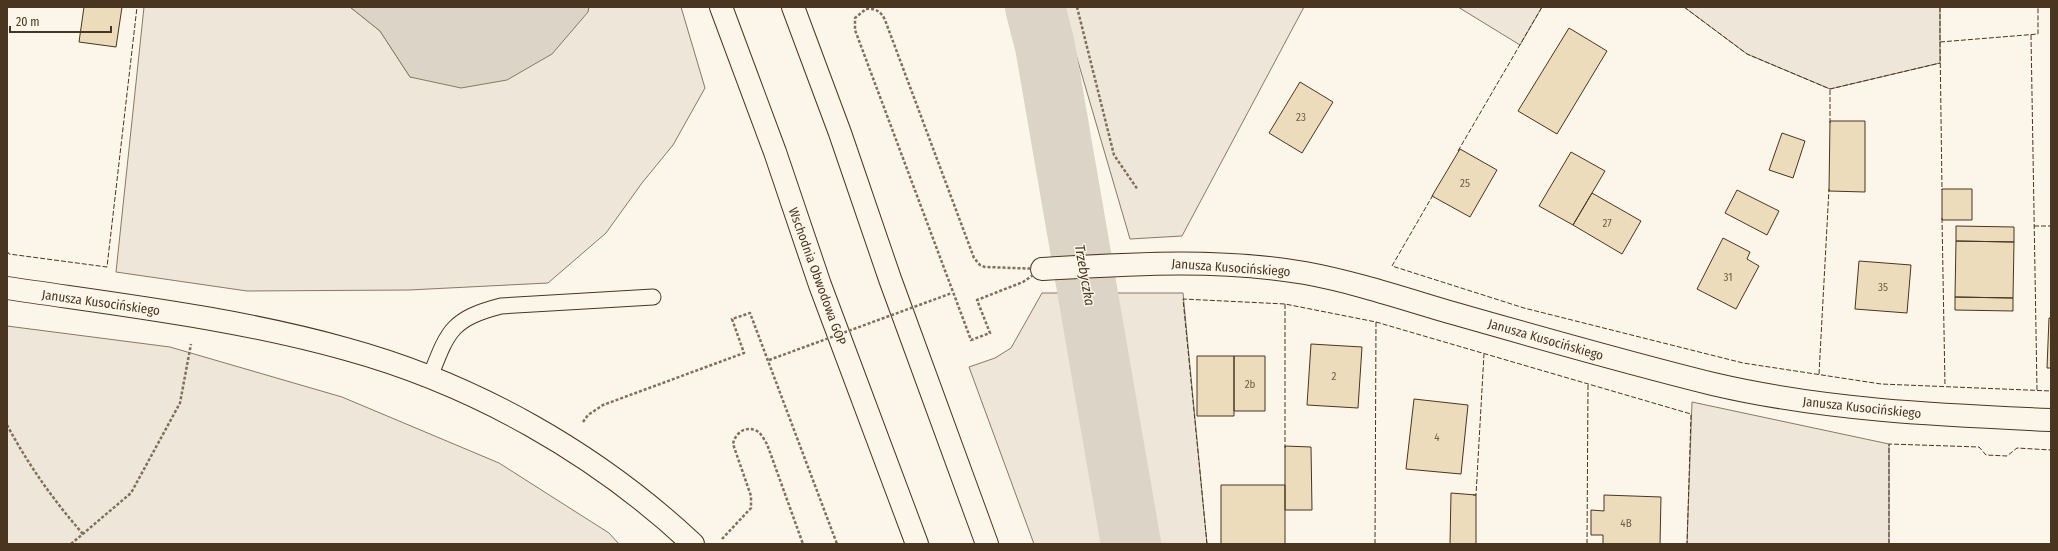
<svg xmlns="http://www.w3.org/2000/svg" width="2058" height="551" viewBox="0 0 2058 551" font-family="'Fira Sans Condensed',sans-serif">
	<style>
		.green { fill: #ede6d9; stroke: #887966 }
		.water { fill: #dcd4c6; stroke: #887966 }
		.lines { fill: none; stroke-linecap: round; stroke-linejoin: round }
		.river { stroke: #dcd4c6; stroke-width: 60 }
		.building { fill: #ecdcbc; stroke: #4a3520 }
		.lane-casing { stroke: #4a3520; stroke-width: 17 }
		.street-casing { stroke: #4a3520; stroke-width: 24 }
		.highway-casing { stroke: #4a3520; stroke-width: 24 }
		.path { stroke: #7f6f5c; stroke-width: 2.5; stroke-dasharray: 3 2; stroke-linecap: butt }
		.lane { stroke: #fbf6e9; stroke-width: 15 }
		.street { stroke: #fbf6e9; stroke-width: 22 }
		.highway { stroke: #fbf6e9; stroke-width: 22 }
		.path-bridge { stroke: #7f6f5c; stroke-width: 2.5; stroke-dasharray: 3 2; stroke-linecap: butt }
		.fence { stroke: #4a3520; stroke-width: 1; stroke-dasharray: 5 2; stroke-linecap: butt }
		.labels { text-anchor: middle; stroke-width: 3; stroke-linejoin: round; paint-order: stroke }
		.number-label { font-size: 11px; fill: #725f47 }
		.street-label { font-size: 13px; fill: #4a3520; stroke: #fbf6e9 }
		.water-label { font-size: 14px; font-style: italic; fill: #4a3520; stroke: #fbf6e9 }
	</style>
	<rect width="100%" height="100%" fill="#fbf6e9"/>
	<path class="green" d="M144,7h206l30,24 30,46 177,-65 2,-5h92l24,81 -32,57 -31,38 -36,50 -58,50 -139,7 -162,1 -131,-19z
		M1062,7h242l-122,229 -52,3z
		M1458,7h84l-22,38z
		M1684,7h256v56l-110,26 -83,-35z
		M1042,293h141l24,251h-173l-65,-177 26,-9 16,-10z
		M7,326l163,21 172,50 157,66 110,70 10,11h-612z
		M1692,402l197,42v100h-202z"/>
	<path class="water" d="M350,7h239l-1,5 -36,42 -45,26 -46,8 -51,-11 -30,-46z"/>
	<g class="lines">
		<path class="river" d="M1035,7l10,39 86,498"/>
	</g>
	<path class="building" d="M84,7h38l-6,40 -37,-5z
		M1569,28l38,23 -50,83 -39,-23z
		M1300,82l33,20 -31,51 -33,-20z
		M1830,121h35v71l-36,-1z
		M1782,133l23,8 -12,37 -24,-8z
		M1460,149l37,21 -27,47 -38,-21z
		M1571,152l34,19 -32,54 -34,-19z
		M1942,189h30v31h-30z
		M1737,190l42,21 -12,24 -42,-22z
		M1592,193l49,28 -19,33 -49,-29z
		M1956,226l58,1v15l-58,-1z
		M1723,238l27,14 -3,7 12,7 -23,43 -39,-20z
		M1956,241l58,1 -1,56 -58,-1z
		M1859,261l52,4 -4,48 -52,-4z
		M1955,297l58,1v13l-58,-1z
		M2049,318h2v50h-4z
		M1311,344l51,3 -4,61 -51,-3z
		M1197,356h37v60h-37z
		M1234,356h31v55h-31z
		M1414,399l54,6 -7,69 -55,-5z
		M1285,446l26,1 1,63h-27z
		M1221,485h64v59h-64z
		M1451,493l25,2v49h-26z
		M1604,495l57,2 -1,47h-57v-9h-12v-25l13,1z"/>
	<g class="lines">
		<g class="lane-casing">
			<path id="lane" d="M430,377c18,-46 21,-58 71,-71l152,-9"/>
		</g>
		<g class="street-casing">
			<path id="street" d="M1042,269c88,-5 176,-11 263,4 49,9 97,25 144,39 88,25 175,50 264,72 111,26 224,31 338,36
				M7,288c114,17 228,30 339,61 128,35 250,104 347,195"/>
		</g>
		<g class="highway-casing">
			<path id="highway" d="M721,7l54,145 45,133 97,259
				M793,7l47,126 50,146 97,265"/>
		</g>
		<path class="path" d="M1077,7l37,148 24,35
			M866,9c9,-1 15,2 19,11l89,238 6,7 5,2 57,2 -19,13 -46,18 13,33 -19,7 -116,-310v-12z
			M583,422l5,-7 15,-10 141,-52 -12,-34 18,-6 87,231
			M7,425c21,39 46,75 76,109
			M722,539l29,-31v-12l-18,-52c2,-11 13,-19 24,-13 5,3 7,9 10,13l36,100
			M71,544l60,-51 49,-90 11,-59"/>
		<use href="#lane" class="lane"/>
		<use href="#street" class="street"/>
		<use href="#highway" class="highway"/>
		<path class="path-bridge" d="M769,360l183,-67"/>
		<path class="fence" d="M1684,7l63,47 83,35 110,-26
			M1940,7v35l98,-8v-27
			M2031,35l6,355
			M1940,42l2,148
			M1830,123v-34
			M1458,151l84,-144
			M1433,195l-41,71 132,42 219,55 138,21 170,7
			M1942,218l3,168
			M2034,226h17
			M7,251l2,3 98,13 30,-260
			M1285,304v144
			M1819,374l10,-185
			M1473,495h3l8,-141
			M1207,544l-24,-245 102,5 91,18 315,92 -4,130
			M1375,544l1,-222
			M1587,544l1,-159
			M1889,544v-100l90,3 7,8 21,1 10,-8 34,2"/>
	</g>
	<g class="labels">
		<g class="number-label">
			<text x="1301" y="121">23</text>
			<text x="1465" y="187">25</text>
			<text x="1607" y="227">27</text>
			<text x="1728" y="281">31</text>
			<text x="1883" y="291">35</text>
			<text x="1334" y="380">2</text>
			<text x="1250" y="388">2b</text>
			<text x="1437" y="441">4</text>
			<text x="1626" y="527">4B</text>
		</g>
		<g class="street-label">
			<text transform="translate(1231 267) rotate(4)" y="5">Janusza Kusocińskiego</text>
			<text transform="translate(818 276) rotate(70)" y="5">Wschodnia Obwodowa GOP</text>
			<text transform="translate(101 302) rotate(8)" y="5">Janusza Kusocińskiego</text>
			<text transform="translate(1546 339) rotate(16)" y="5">Janusza Kusocińskiego</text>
			<text transform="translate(1862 407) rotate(6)" y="5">Janusza Kusocińskiego</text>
		</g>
		<g class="water-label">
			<text transform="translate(1085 275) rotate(80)" y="5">Trzebyczka</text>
		</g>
	</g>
	<rect width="2058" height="551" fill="none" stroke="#4a3520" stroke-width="16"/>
	<path d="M10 26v6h101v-6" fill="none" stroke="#4a3520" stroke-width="2"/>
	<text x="16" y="26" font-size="12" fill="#4a3520" stroke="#fbf6e9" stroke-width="3" paint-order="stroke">20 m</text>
</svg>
